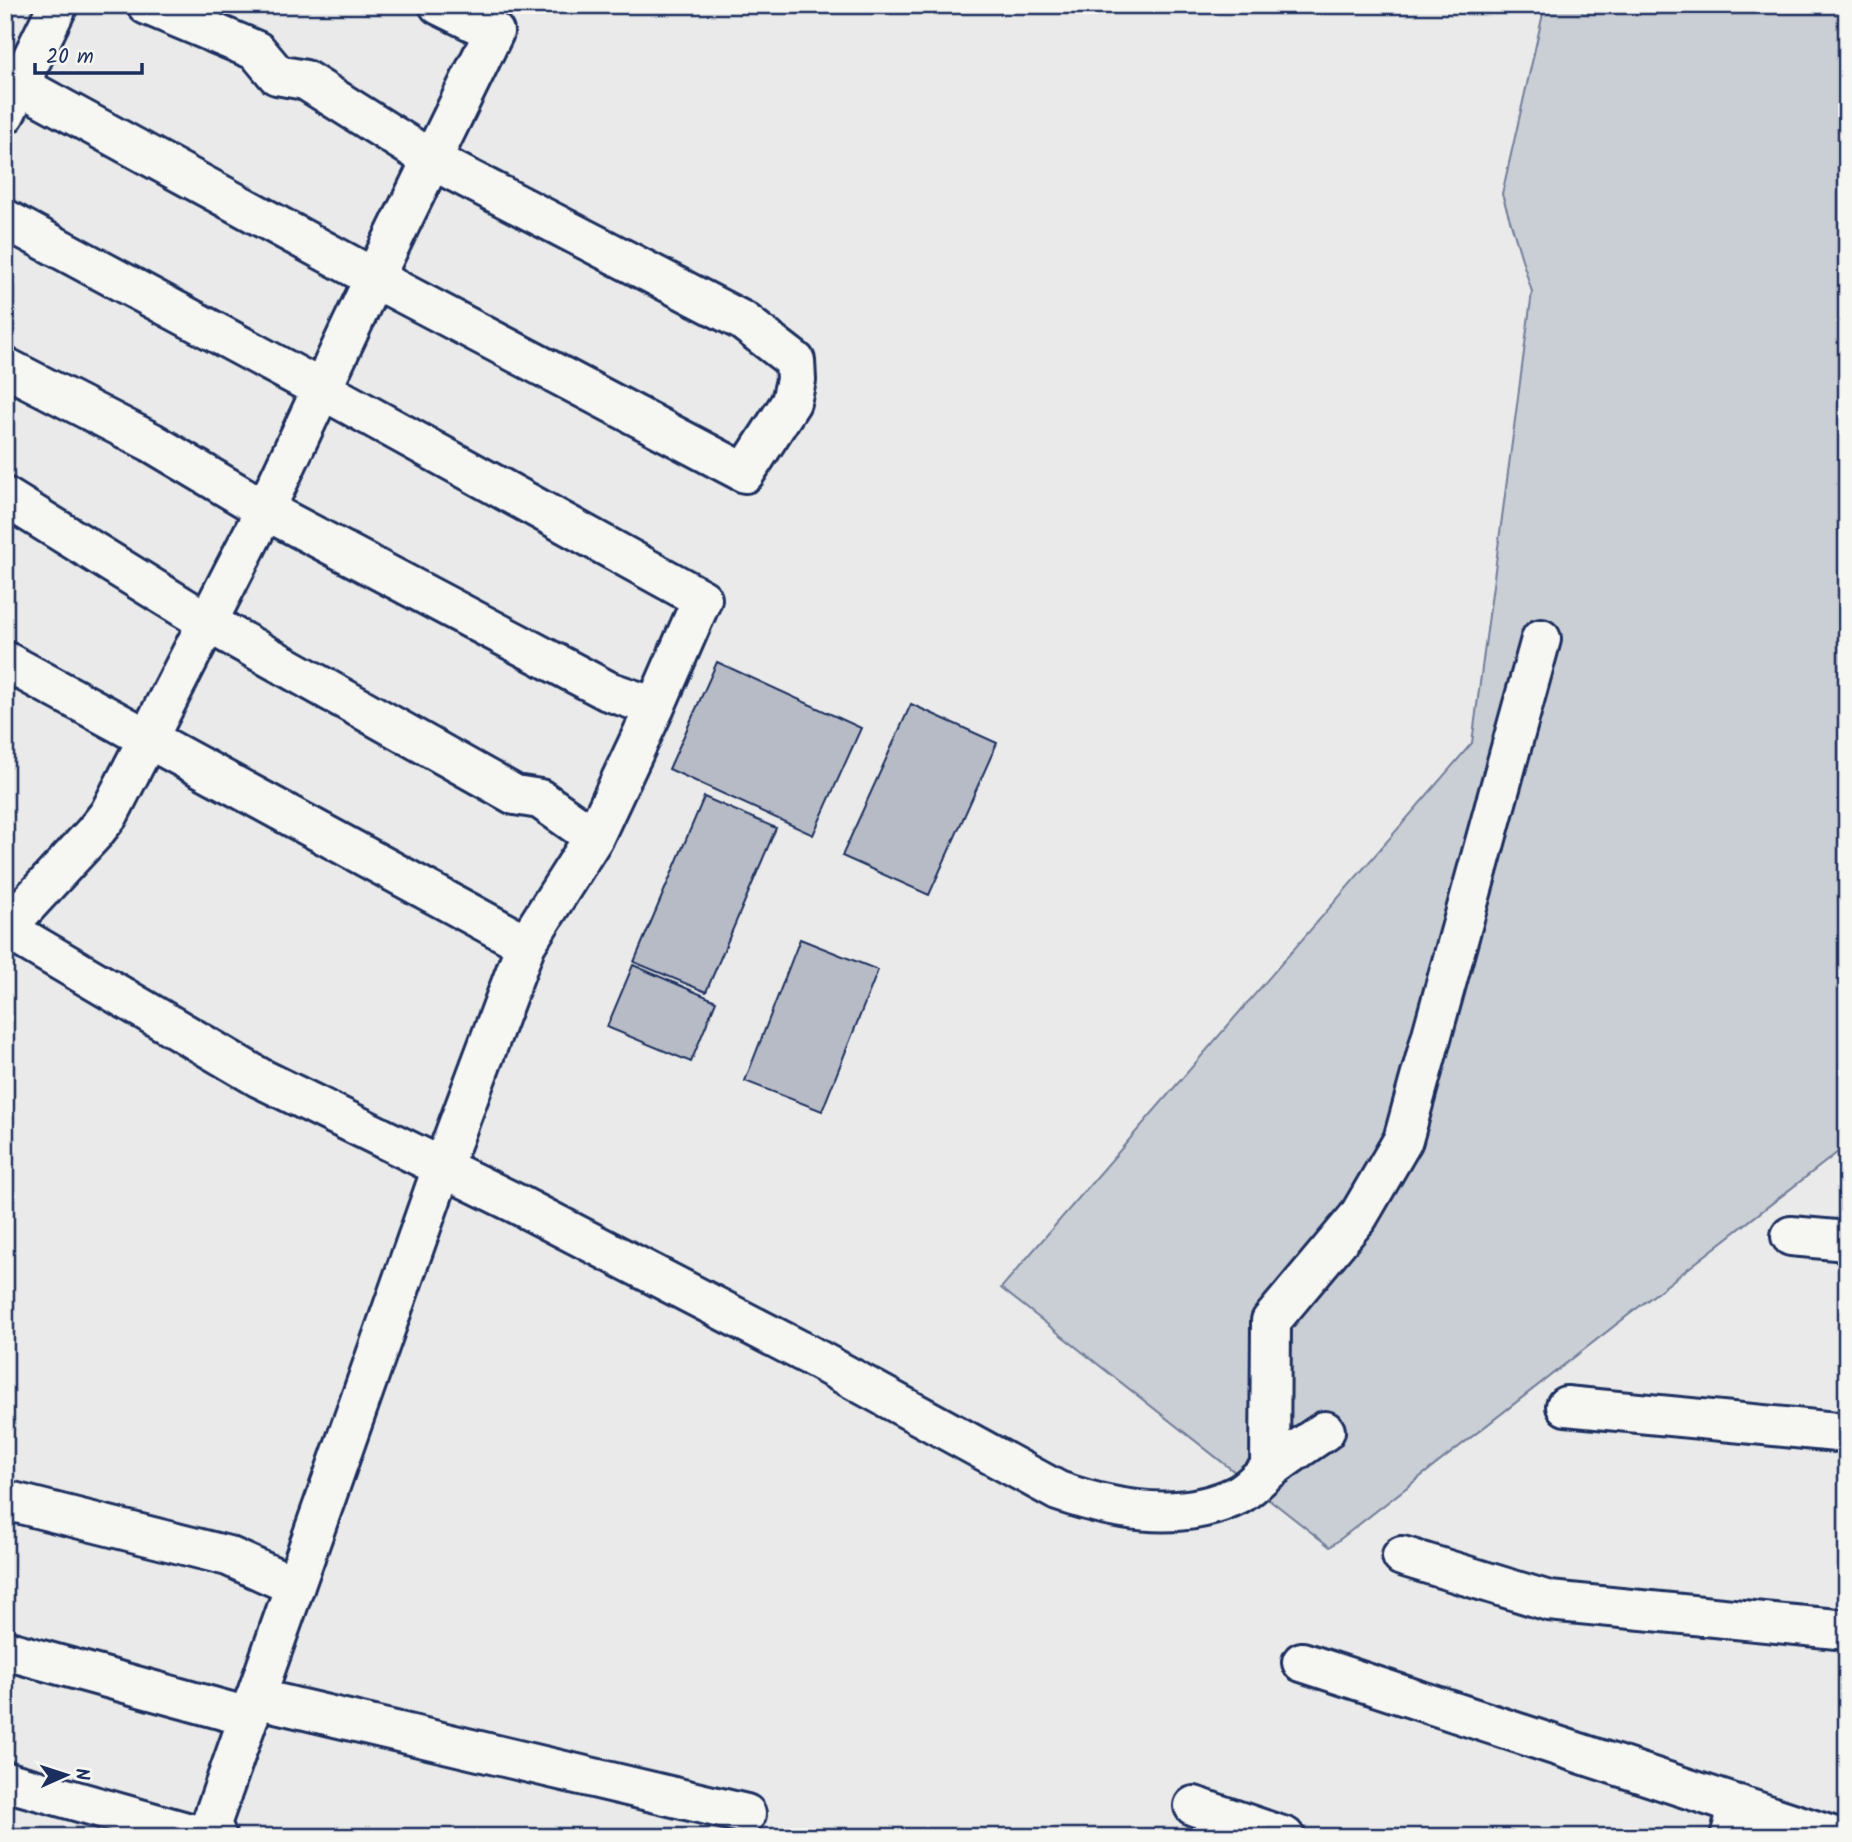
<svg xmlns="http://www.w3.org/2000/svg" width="1852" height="1842" viewBox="0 0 1852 1842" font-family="Kalam,sans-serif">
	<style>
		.green { fill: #caced5; stroke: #727e9a; stroke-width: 2 }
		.building { fill: #b6bbc6; stroke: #1b2f5e; stroke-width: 2 }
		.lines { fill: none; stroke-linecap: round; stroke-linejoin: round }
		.minor-casing { stroke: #1b2f5e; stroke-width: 44 }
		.major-casing { stroke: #1b2f5e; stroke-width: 44 }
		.minor { stroke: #f6f6f2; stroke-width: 38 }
		.major { stroke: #f6f6f2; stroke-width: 38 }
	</style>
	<rect width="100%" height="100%" fill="#e9eae9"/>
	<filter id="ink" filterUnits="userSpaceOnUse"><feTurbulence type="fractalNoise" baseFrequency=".0143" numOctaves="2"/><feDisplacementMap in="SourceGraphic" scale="14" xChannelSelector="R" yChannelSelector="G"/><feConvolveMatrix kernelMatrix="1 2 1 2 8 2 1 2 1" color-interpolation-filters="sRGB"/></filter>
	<g filter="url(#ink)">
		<path class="green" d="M1545,5h302v1140l-517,402 -329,-259 471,-545 60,-451 -30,-98z"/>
		<path class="building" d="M717,662l144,66 -48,107 -144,-66z
			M911,704l86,39 -68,152 -87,-39z
			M704,797l72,31 -70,164 -72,-30z
			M800,939l78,31 -56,141 -77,-30z
			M633,965l83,36 -25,61 -84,-35z"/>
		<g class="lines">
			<g class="minor-casing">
				<path id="minor" d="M19,85l355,193 371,195 46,-71 5,-22 -1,-19 -52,-40 -311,-161 -127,-80 -28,-5 -20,-24 -110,-46
					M5,219l316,170 381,210 -47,108 -61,130 -68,107 -84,224 -231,656 6,13
					M5,367l146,75 114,68 343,181 47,16
					M5,497l202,125 308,173 25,4 54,38
					M5,661l521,283
					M5,928l255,150 257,126 290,150 251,137c57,20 124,32 180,4 12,-6 22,-19 34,-27 17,-13 35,-25 53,-37
					M6,928l88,-95 15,-19 156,-304 109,-232 120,-246 -55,-27
					M1791,1236l56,5
					M1566,1406l281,27
					M1270,1469l1,-148 87,-104 45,-77 138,-501
					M5,1500l223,56 67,30
					M1402,1556l147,45 298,29
					M5,1650l244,67
					M1302,1662l533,175
					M255,1698l491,116
					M5,1781l199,56
					M1194,1806l91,31
					M1730,1837l9,-32"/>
			</g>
			<g class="major-casing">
				<path id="major" d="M5,114l53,-109"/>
			</g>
			<use href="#minor" class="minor"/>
			<use href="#major" class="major"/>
		</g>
	</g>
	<rect width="1852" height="1842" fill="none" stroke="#f6f6f2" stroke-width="28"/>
	<rect x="14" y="14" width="1824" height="1814" fill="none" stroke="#1b2f5e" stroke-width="2.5" filter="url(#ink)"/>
	<g transform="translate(66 1775) rotate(87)" stroke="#f6f6f2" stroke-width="5" paint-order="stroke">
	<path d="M0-5L12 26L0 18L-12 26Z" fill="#1b2f5e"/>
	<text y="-10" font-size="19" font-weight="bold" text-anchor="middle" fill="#1b2f5e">N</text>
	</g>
	<path d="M35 63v10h107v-10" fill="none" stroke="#1b2f5e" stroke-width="3.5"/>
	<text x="46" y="63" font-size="21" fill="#1b2f5e" stroke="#f6f6f2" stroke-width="5" paint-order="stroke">20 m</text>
</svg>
